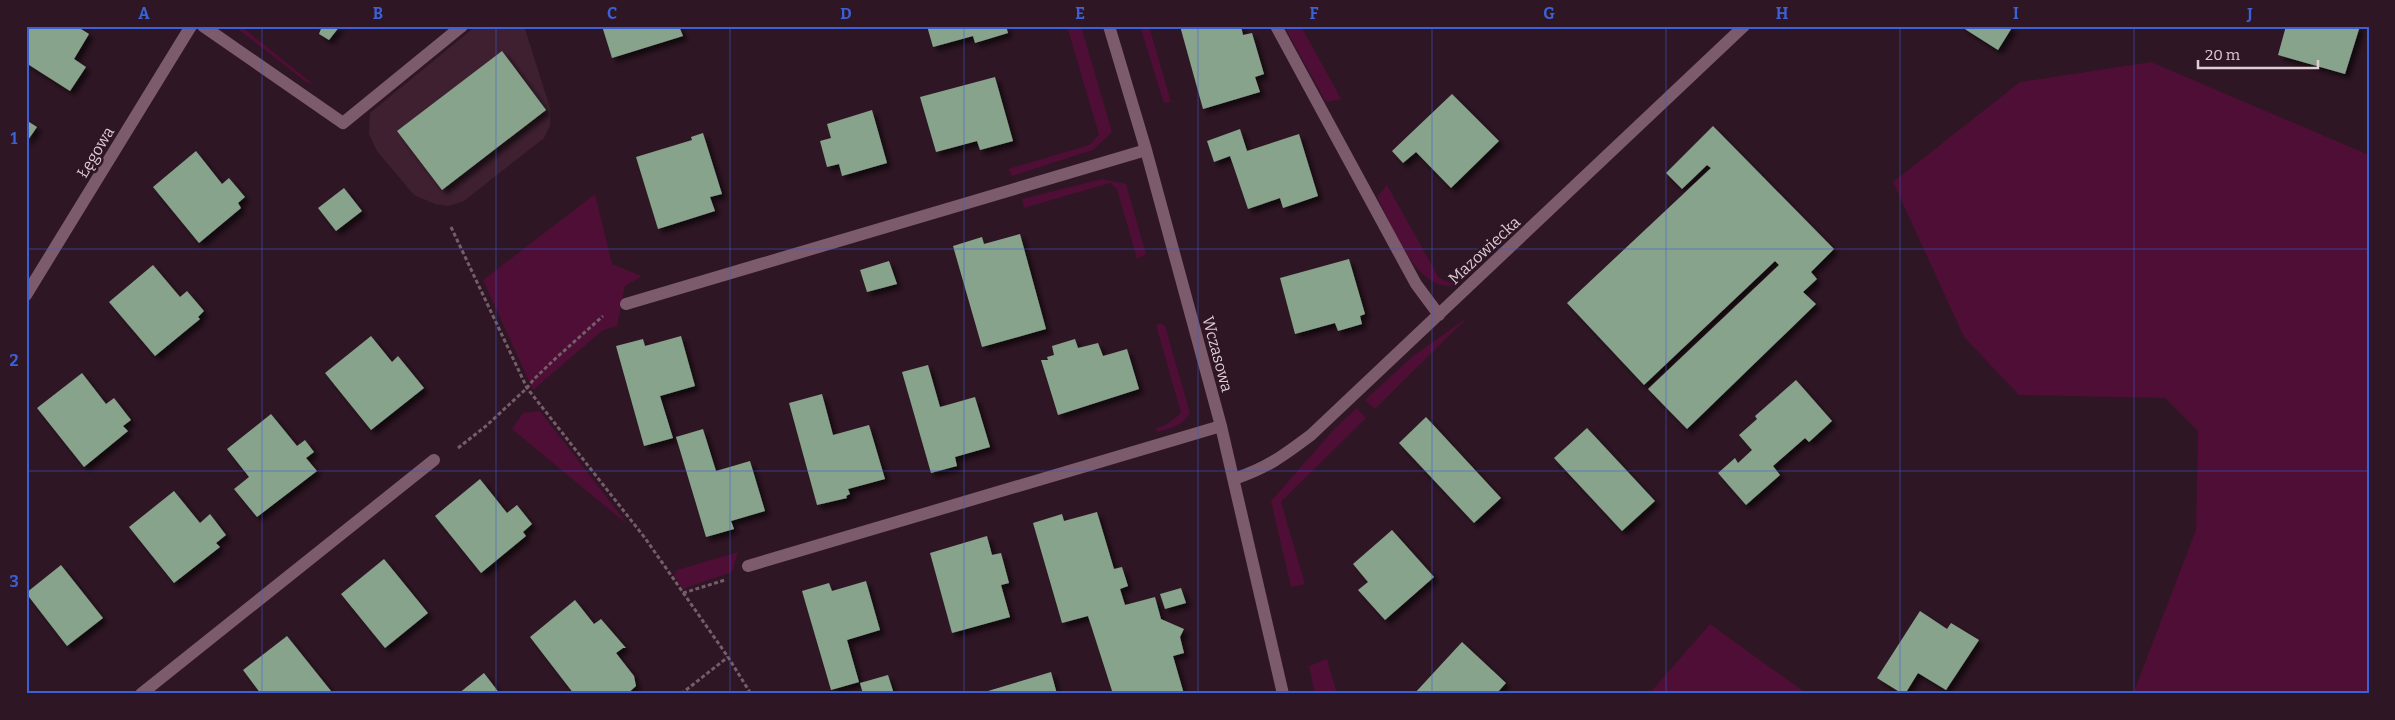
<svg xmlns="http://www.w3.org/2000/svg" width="2395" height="720" viewBox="0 0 2395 720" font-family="Bitter,serif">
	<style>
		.built { fill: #3f2031 }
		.green { fill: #4e0e36 }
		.building { fill: #87a38c; filter: url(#shadow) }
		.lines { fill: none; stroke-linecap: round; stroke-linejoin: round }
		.path { stroke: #745e6a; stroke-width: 3; stroke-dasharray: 4 2.5; stroke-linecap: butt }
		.minor { stroke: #7c5b6c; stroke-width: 12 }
		.grid { fill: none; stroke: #3a61d8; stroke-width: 1; stroke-opacity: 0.55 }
		.labels { text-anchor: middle; stroke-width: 5; stroke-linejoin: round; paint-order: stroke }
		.street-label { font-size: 16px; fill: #dfcdd6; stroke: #2f1624 }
		.neatline { fill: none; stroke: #3a61d8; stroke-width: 2 }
		.grid-label { font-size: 16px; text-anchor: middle; font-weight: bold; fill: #3a61d8 }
	</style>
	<defs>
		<filter id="shadow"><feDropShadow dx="4.5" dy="4.5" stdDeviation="2.5" flood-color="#0009"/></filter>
	</defs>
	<rect width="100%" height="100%" fill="#2f1624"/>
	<path class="built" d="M476,26h48l27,85 -1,15 -6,12 -80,63 -15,5 -14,-2 -21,-9 -37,-44 -8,-17 1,-21z"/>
	<path class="green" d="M234,26h7l73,59 -8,-3z
		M1067,26h14l31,106 -19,18 -81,26 -4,-7 81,-24 10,-10z
		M1140,26h9l22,76 -7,1z
		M1284,26h17l40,73 -15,3z
		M2151,62l218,93v539h-236l63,-164 2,-99 -33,-33 -146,-3 -55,-58 -71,-155 127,-100z
		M1102,179l24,5 20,70 -9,5 -20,-70 -7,-6 -86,25 -2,-9z
		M1387,185l52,93 17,7c-39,10 -64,-60 -79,-88z
		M595,194l17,70 30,12 -17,10 -8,40 -14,4 -70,60 -50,-110z
		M1468,317l-93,92 -10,-9 48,-44z
		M1161,324l4,2 25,87c-7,13 -19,15 -33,19l-1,-4 10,-3 15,-12 -25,-88z
		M1357,408l9,10 -85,84 24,82 -14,3 -20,-86 64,-73z
		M540,411l88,114 -116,-96 11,-16z
		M738,552l-6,20 -49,17 -9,-14 3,-5z
		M1710,624l97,70h-158z
		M1327,659l10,35h-22l-6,-28z"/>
	<path class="building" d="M26,26h57l-2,3 8,5 -15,25 12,8 -16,24 -44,-28z
		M322,26h18l-11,14 -10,-6z
		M602,26h77l4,10 -71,22z
		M927,26h79l2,7 -33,10 -2,-7 -40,11z
		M1180,26h61l2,9 9,-2 12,41 -9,3 5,15 -57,17z
		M1960,26h53l-15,24z
		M2286,26h74l-15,48 -67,-19z
		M502,51l44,59 -104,80 -45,-59z
		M995,77l18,64 -33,9 -3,-9 -41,11 -16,-55z
		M1452,94l47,47 -48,47 -35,-36 -13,11 -11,-12z
		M872,110l15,53 -45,13 -3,-12 -12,3 -7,-26 11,-3 -4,-14z
		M26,120l11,7 -11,16z
		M1713,126l121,123 -23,23 6,7 -14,13 13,12 -129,125 -39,-40 131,-124 -4,-4 -131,124 -77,-82 144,-135 -4,-3 -25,24 -16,-16z
		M1240,129l7,22 52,-17 19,62 -35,12 -3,-10 -32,11 -18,-53 -16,6 -7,-21z
		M703,133l19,61 -12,3 5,14 -57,18 -22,-72 56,-17 -1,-3z
		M196,151l26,33 7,-6 16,19 -7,6 3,5 -42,35 -46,-56z
		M344,188l18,23 -26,20 -18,-23z
		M1020,234l26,95 -64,18 -29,-101 29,-9 2,7z
		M1349,259l16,55 -5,2 2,8 -24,7 -3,-8 -40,11 -15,-56z
		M889,261l8,23 -30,8 -7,-22z
		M153,265l27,32 7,-6 17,20 -6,6 2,2 -45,37 -46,-54z
		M371,336l21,26 6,-6 26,32 -53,42 -46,-57z
		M681,336l14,50 -35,10 13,42 -29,8 -28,-100 27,-7 2,7z
		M1075,339l3,9 20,-5 5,13 24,-7 12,40 -81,26 -17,-55h7l-1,-3 7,-2 -2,-9z
		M928,365l12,42 35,-10 15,50 -35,10 2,9 -26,7 -29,-101z
		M82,373l24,31 8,-6 17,22 -8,6 5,5 -44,36 -47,-59z
		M1796,380l36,41 -23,21 -4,-4 -32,28 7,9 -34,30 -28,-32 17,-15 3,5 14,-13 -13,-15 18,-16 -2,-3z
		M822,394l11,41 36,-10 16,54 -37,10 2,5 -4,2 1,2 -30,7 -28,-102z
		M271,414l26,32 8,-6 9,12 -8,6 11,13 -60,46 -23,-28 15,-12 -22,-28z
		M1426,417l75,81 -27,25 -75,-80z
		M1587,428l68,73 -33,30 -68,-73z
		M703,429l13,42 34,-10 15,50 -34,10 3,8 -28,8 -30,-100z
		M480,479l27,34 10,-8 15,19 -9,8 3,4 -45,37 -46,-57z
		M174,491l26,32 10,-9 16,21 -10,8 4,4 -46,36 -45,-56z
		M1097,512l17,57 8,-2 6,19 -8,3 5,16 30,-8 6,22 23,10 -4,8 4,16 -11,3 11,38h-71l-25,-78 -26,7 -29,-100 29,-9 2,7z
		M1392,530l42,47 -49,43 -27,-30 10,-8 -15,-18z
		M987,536l5,19 9,-2 8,30 -8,2 9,32 -58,16 -22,-80z
		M384,559l44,54 -43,35 -44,-54z
		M61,565l42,53 -36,28 -41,-53z
		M866,581l14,49 -33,10 12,42 -28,8 -29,-99 27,-8 3,8z
		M1181,588l5,15 -21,6 -5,-15z
		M575,600l19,24 7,-5 25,29h-3l-7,5 18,23 2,10 -9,8h-53l-44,-57z
		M1920,611l27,18 4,-6 28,17 -33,50 -28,-17 -13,21h-2l-26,-16z
		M287,636l44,55 -3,3h-67l-18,-24z
		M1462,642l44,41 -10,11h-82z
		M1051,672l6,22h-68l-1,-3z
		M484,673l16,21h-42z
		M888,675l6,19h-31l-3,-11z"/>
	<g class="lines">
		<path class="path" d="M451,227l76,161 118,150 83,119 23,37
			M458,448l28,-22 41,-38 7,-9 22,-21 47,-42
			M683,593l42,-13
			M681,694l47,-37"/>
		<path class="minor" d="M203,26l140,97 119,-97
			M1109,26l37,124 75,276 62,268
			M1276,26l140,258 23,31
			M26,295l165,-269
			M626,304l520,-154
			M1234,479c33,-11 49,-23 77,-44l433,-409
			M748,566l473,-140
			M141,694l293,-234"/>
	</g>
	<path class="grid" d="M262,26v668M496,26v668M730,26v668M964,26v668M1198,26v668M1432,26v668M1666,26v668M1900,26v668M2134,26v668M26,249h2343M26,471h2343"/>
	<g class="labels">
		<g class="street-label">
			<text transform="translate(95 152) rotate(-59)" y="6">Łęgowa</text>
			<text transform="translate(1484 250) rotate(-43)" y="6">Mazowiecka</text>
			<text transform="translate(1218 354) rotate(75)" y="6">Wczasowa</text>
		</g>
	</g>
	<rect width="2395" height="720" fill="none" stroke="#2f1624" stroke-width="55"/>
	<path d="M2198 60v8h120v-8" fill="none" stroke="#dfcdd6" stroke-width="2.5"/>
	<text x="2205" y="60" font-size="15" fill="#dfcdd6" stroke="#2f1624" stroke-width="4" paint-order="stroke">20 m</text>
	<rect x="28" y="28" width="2340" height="664" class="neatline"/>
	<g class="grid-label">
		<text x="144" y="19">A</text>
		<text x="378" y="19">B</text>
		<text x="612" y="19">C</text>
		<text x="846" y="19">D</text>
		<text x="1080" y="19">E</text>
		<text x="1314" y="19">F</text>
		<text x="1549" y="19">G</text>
		<text x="1782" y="19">H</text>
		<text x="2016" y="19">I</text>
		<text x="2250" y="19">J</text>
		<text x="14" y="144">1</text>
		<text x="14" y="366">2</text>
		<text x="14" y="587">3</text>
	</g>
</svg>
